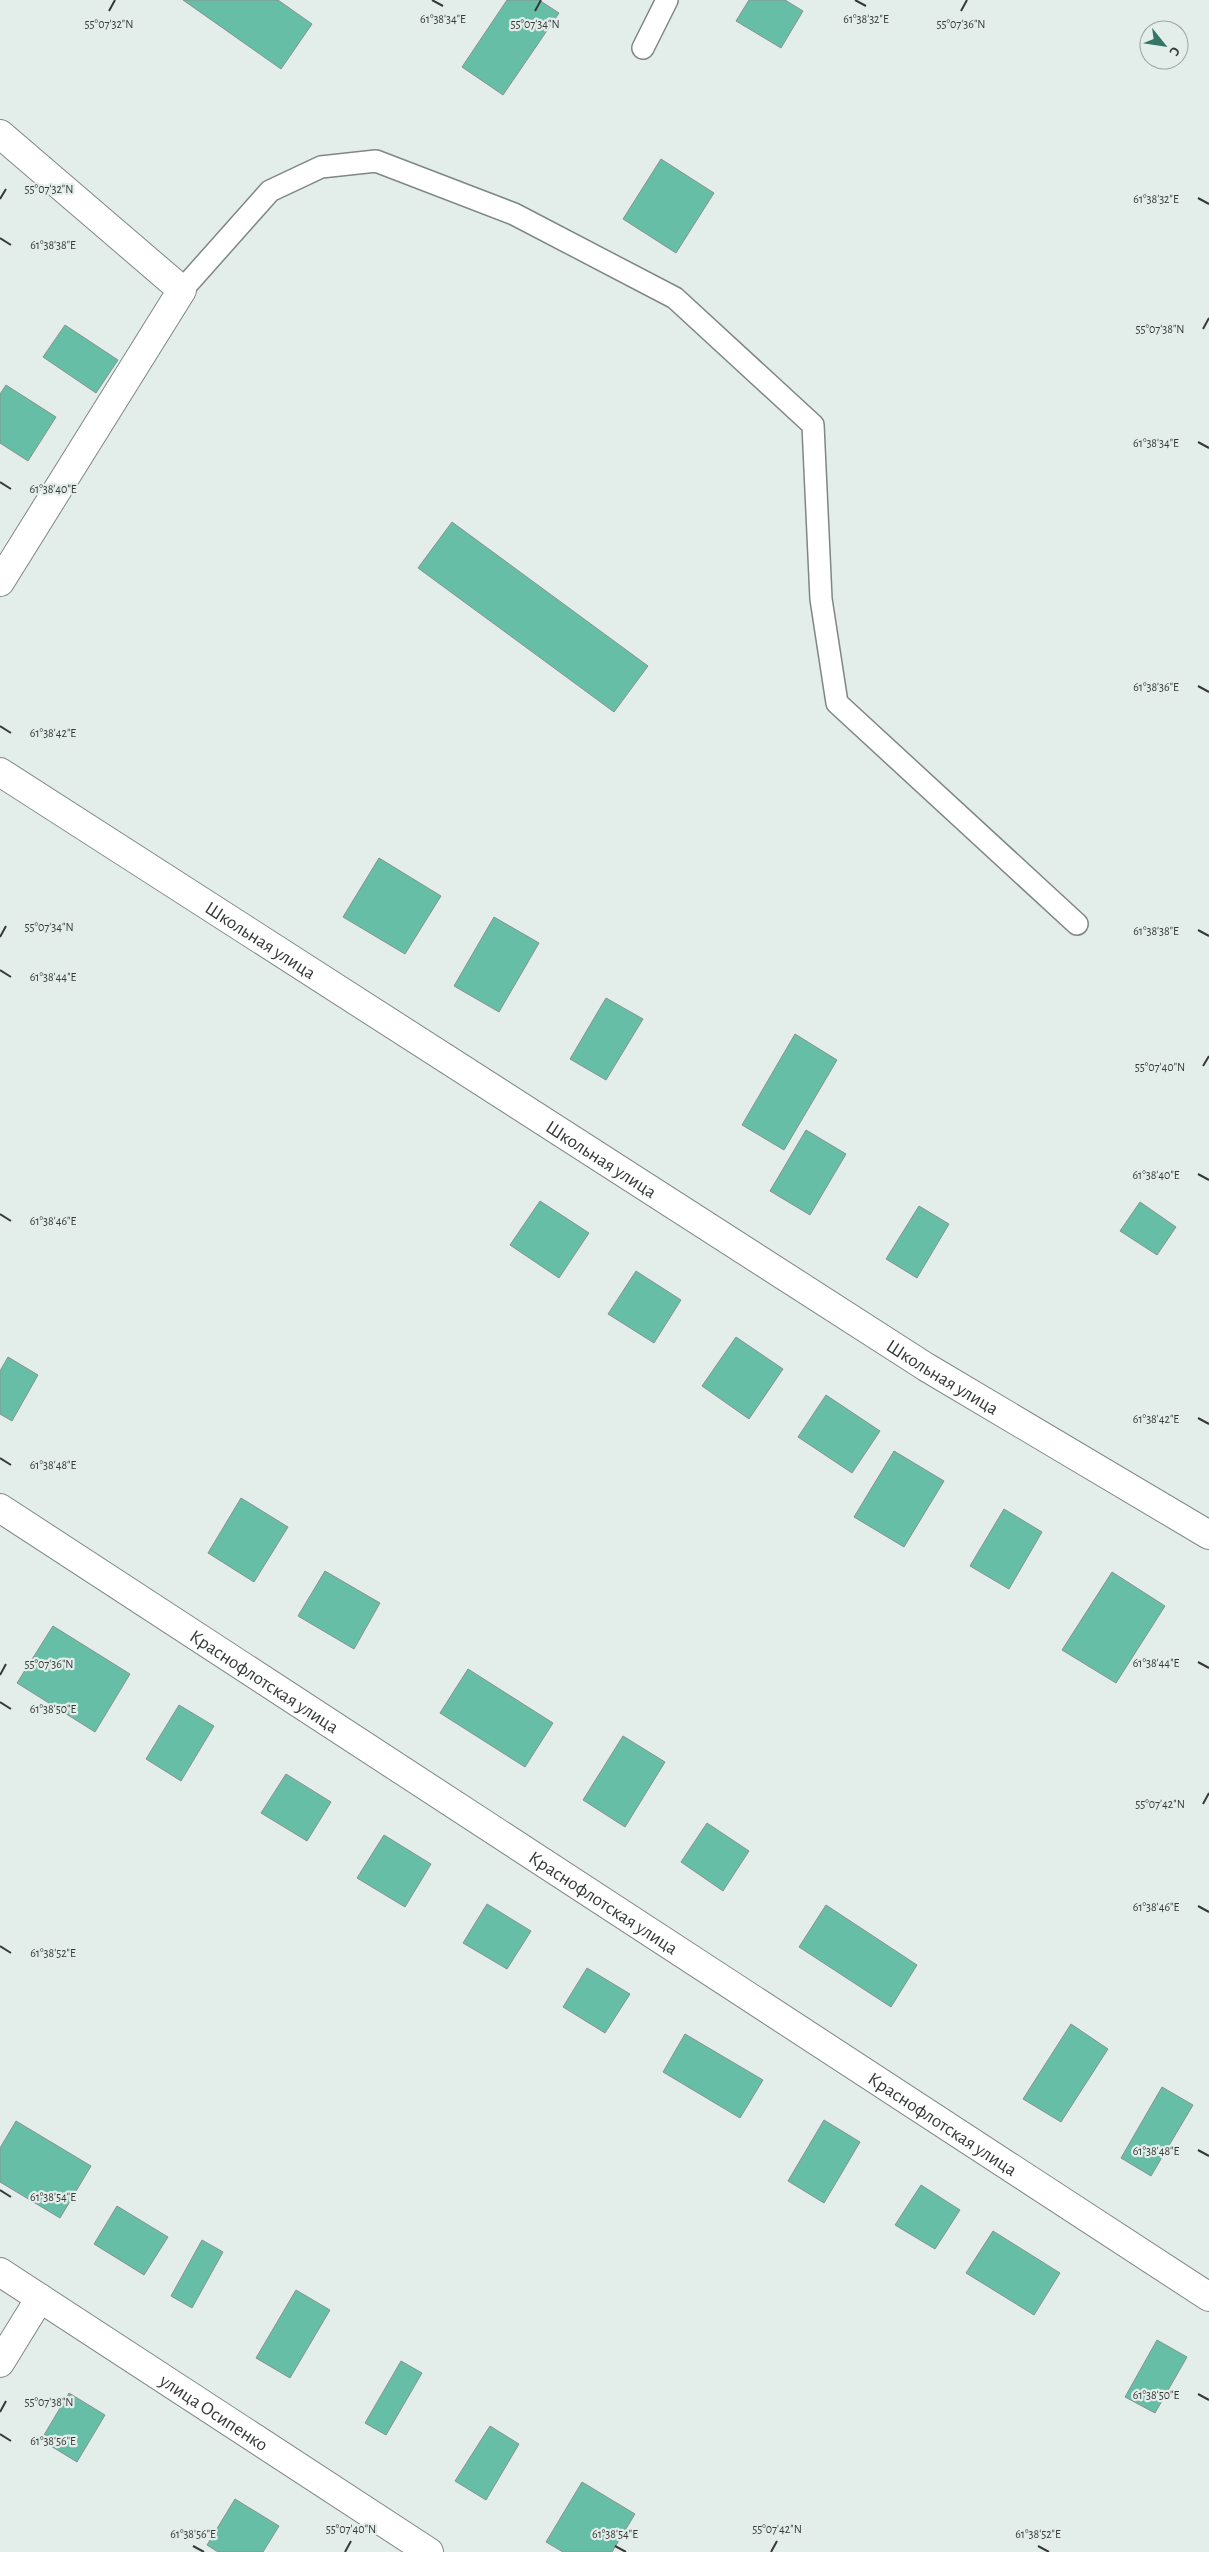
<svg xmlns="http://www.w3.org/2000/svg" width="1209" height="2552" viewBox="0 0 1209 2552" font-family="'Alegreya Sans',sans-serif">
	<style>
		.building { fill: #66bea7; stroke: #89928f }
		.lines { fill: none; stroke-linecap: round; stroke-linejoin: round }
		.lane-casing { stroke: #7f8785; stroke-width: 24 }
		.street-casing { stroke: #7f8785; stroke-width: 30 }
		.lane { stroke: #fff; stroke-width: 21 }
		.street { stroke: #fff; stroke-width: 28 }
		.ticks { fill: none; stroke: #353937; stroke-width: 2 }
		.labels { text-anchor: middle; stroke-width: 4.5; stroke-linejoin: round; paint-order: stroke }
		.street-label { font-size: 19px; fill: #353937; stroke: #e3edea }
		.ticks-label { font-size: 12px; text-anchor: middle; fill: #353937; stroke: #e3edea; stroke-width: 4.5; stroke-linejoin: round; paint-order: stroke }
	</style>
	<rect width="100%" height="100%" fill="#e3edea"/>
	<path class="building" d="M183,0h95l34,24 -31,45z
		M507,0h32l20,13 -56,82 -41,-28z
		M749,0h36l18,11 -22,37 -45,-27z
		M661,159l53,34 -38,60 -53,-34z
		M65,325l53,35 -22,33 -53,-36z
		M6,385l50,32 -28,44 -28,-18v-49z
		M452,522l196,144 -34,46 -196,-144z
		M379,858l62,38 -36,58 -62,-37z
		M494,917l45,26 -40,69 -45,-26z
		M606,998l37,21 -37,61 -36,-21z
		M795,1034l42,26 -53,90 -42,-25z
		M806,1130l40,24 -36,61 -40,-24z
		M540,1201l49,32 -30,45 -49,-33z
		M1140,1202l36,25 -19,28 -37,-24z
		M919,1206l30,18 -32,54 -31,-19z
		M636,1271l45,29 -27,43 -46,-29z
		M736,1337l47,32 -34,50 -47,-33z
		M8,1357l30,18 -26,46 -12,-7v-43z
		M826,1395l54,36 -28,42 -54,-36z
		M894,1451l50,30 -40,66 -50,-30z
		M241,1498l47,29 -34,55 -46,-29z
		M1004,1509l38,23 -33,57 -39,-23z
		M325,1571l55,32 -26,46 -56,-33z
		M1112,1572l53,34 -49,77 -54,-33z
		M53,1626l77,48 -35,58 -78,-49z
		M468,1669l85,54 -28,44 -85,-54z
		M179,1705l35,21 -33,55 -35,-22z
		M623,1736l42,26 -40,65 -42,-27z
		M286,1774l45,28 -24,39 -46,-28z
		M707,1823l42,28 -26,40 -42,-29z
		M384,1835l47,29 -26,43 -48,-29z
		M487,1904l44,27 -24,38 -44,-26z
		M826,1905l91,60 -26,42 -92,-60z
		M587,1968l43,26 -25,39 -42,-26z
		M1071,2024l37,25 -47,73 -38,-23z
		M685,2034l78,46 -23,38 -77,-46z
		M1162,2087l31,18 -42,71 -30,-18z
		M824,2120l36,22 -36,61 -36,-22z
		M16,2121l75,45 -31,52 -60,-36v-34z
		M921,2185l39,25 -25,39 -40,-24z
		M117,2206l51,31 -24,38 -50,-31z
		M993,2231l67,42 -26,42 -68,-42z
		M202,2240l21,12 -31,56 -21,-12z
		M296,2290l34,20 -40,68 -34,-20z
		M1157,2340l30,17 -32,56 -30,-16z
		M401,2361l21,12 -36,62 -21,-12z
		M69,2393l36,22 -28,47 -36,-22z
		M490,2426l29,18 -33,56 -31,-19z
		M582,2482l53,32 -23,38h-49l-17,-10z
		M235,2499l44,27 -16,26h-45l-11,-7z"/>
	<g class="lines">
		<g class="lane-casing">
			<path id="lane" d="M643,48l24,-48
				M182,290l88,-99 51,-24 55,-6 138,53 161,84 138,127 8,174 16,104 240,221"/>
		</g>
		<g class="street-casing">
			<g id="street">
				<path d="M0,134l182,156 -182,292"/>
				<path id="s1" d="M0,772l926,595 283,168"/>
				<path id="s2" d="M0,1508l1209,789"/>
				<path id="s3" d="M0,2272l429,280"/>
				<path d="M0,2363l40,-65"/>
			</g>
		</g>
		<use href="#lane" class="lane"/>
		<use href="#street" class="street"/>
	</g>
	<path class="ticks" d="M432,0l11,6M855,0l11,6M109,11l6,-11M535,11l6,-11M961,11l6,-11M1198,198l11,6M0,199l6,-10M0,238l11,7M1203,329l6,-11M1198,442l11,6M0,482l11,7M1198,686l11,6M0,726l11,7M1198,930l11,6M0,937l6,-11M0,970l11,7M1203,1066l6,-10M1198,1174l11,6M0,1214l11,7M1198,1418l11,6M0,1458l11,7M1198,1662l11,6M0,1675l6,-11M0,1702l11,7M1203,1804l6,-11M1198,1906l11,6M0,1946l11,7M1198,2150l11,6M0,2190l11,7M1198,2394l11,6M0,2412l6,-11M0,2434l11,7M193,2546l11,6M615,2546l11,6M1038,2546l11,6M345,2552l6,-11M771,2552l6,-11"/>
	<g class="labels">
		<g class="street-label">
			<text dy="7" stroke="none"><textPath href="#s1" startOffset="310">Школьная улица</textPath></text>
			<text dy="7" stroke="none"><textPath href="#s1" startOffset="715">Школьная улица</textPath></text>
			<text dy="7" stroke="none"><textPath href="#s1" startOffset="1120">Школьная улица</textPath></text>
			<text dy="7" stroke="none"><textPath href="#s2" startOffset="316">Краснофлотская улица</textPath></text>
			<text dy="7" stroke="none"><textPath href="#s2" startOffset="721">Краснофлотская улица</textPath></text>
			<text dy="7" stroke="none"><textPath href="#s2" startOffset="1126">Краснофлотская улица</textPath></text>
			<text dy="7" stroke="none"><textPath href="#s3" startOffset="256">улица Осипенко</textPath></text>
		</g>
	</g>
	<g class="ticks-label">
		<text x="866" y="23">61°38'32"E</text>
		<text x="443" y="23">61°38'34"E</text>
		<text x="109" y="28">55°07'32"N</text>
		<text x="535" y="28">55°07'34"N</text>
		<text x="961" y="28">55°07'36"N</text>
		<text x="49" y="193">55°07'32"N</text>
		<text x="1156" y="203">61°38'32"E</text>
		<text x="53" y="249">61°38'38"E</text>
		<text x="1160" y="333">55°07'38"N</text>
		<text x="1156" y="447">61°38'34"E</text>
		<text x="53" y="493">61°38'40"E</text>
		<text x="1156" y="691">61°38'36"E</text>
		<text x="53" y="737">61°38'42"E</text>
		<text x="49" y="931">55°07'34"N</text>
		<text x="1156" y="935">61°38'38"E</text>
		<text x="53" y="981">61°38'44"E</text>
		<text x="1160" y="1071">55°07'40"N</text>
		<text x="1156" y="1179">61°38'40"E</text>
		<text x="53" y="1225">61°38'46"E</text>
		<text x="1156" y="1423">61°38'42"E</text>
		<text x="53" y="1469">61°38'48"E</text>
		<text x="1156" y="1667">61°38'44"E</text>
		<text x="49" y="1668">55°07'36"N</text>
		<text x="53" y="1713">61°38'50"E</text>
		<text x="1160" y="1808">55°07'42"N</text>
		<text x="1156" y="1911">61°38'46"E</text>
		<text x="53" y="1957">61°38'52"E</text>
		<text x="1156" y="2155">61°38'48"E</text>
		<text x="53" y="2201">61°38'54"E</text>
		<text x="1156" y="2399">61°38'50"E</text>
		<text x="49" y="2406">55°07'38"N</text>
		<text x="53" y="2445">61°38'56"E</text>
		<text x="351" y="2533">55°07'40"N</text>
		<text x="777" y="2533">55°07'42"N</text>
		<text x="193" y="2538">61°38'56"E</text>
		<text x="615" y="2538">61°38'54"E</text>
		<text x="1038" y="2538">61°38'52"E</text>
	</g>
	<g transform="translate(1164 45) rotate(120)"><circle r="24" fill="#e3edea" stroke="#9da5a2"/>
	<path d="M0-4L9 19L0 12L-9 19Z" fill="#347565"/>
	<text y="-8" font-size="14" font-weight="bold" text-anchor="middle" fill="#353937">С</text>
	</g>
</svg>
